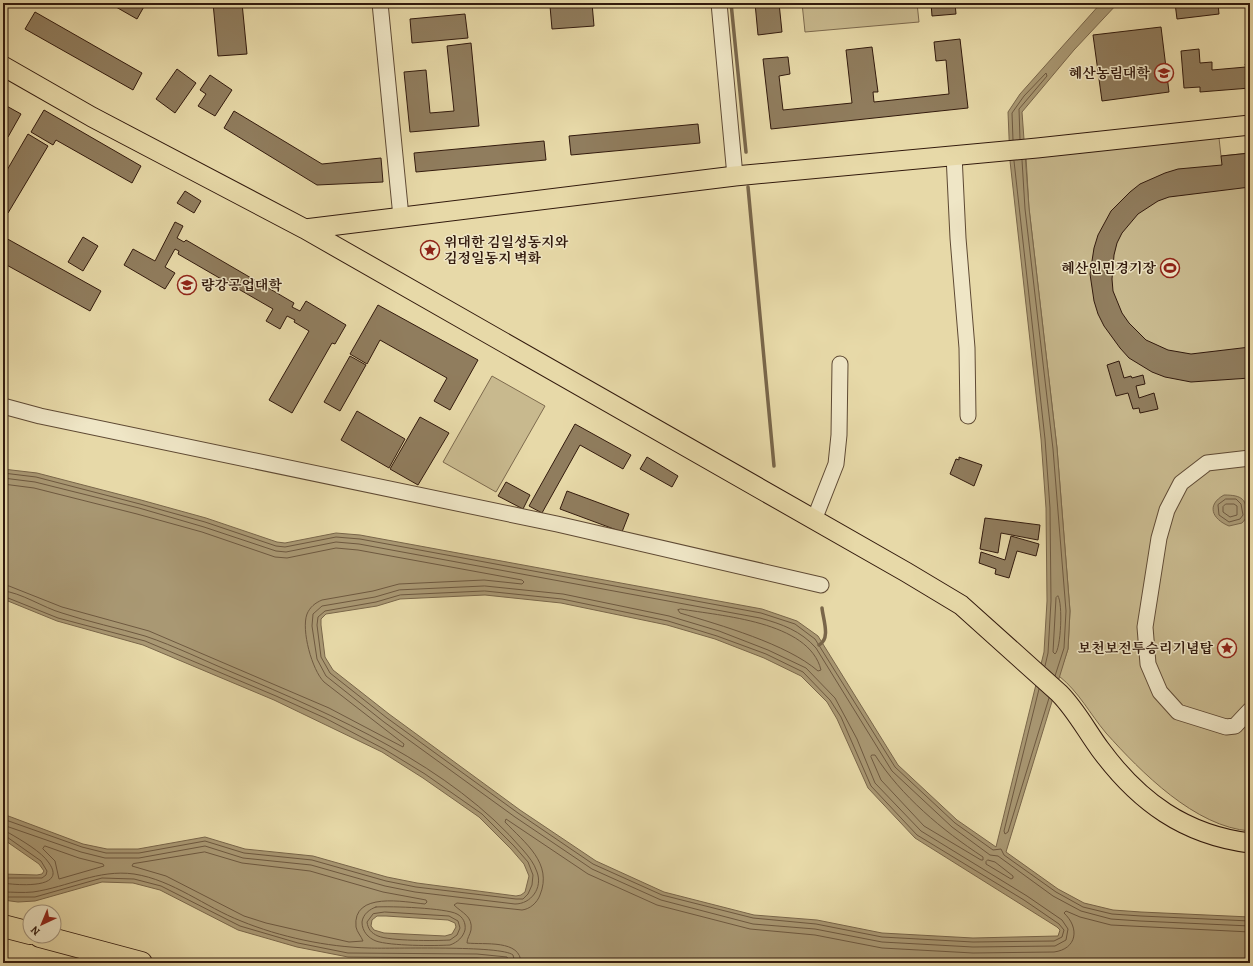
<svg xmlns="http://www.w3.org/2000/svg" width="1253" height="966" viewBox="0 0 1253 966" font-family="Alegreya,'Noto Serif KR',serif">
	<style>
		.green { fill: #c8b98e; stroke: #7d6a4e }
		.water { fill: #a99873; stroke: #79664a; fill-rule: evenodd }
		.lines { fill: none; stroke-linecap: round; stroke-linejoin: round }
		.shore { stroke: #6e5940; stroke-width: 1 }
		.stream { stroke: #79664a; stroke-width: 3.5 }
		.building { fill: #907d5e; stroke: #321a0d }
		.minor-casing { stroke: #5f4a34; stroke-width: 17 }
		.major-casing { stroke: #321a0d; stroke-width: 21 }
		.highway-casing { stroke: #321a0d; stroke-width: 24 }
		.minor { stroke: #efe6c6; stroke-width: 15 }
		.major { stroke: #e7d9a8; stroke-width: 19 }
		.highway { stroke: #e7d9a8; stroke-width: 22 }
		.labels { text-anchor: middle; stroke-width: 3; stroke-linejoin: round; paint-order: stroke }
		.poi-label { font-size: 14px; font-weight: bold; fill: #321a0d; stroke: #efe6c6; text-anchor: end }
	</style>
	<rect width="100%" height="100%" fill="#e7d9a8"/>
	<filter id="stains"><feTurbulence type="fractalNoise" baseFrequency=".005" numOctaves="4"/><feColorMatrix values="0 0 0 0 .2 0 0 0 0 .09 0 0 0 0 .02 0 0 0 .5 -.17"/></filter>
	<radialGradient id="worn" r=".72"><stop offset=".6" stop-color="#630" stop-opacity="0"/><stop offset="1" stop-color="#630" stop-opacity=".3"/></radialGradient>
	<path class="green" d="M802,3h115l2,19 -114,10z
		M1219,138l2,18 29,-3v678c-55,-4 -109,-59 -144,-98 -16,-19 -27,-41 -47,-57l9,-27 2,-38 -13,-163 -28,-240 -3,-51z
		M492,376l53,30 -49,86 -53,-30z"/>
	<path class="water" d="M1101,3h17l-44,47 -52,62 7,96 28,240 13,163 -2,38 -62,203 52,37 26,14 29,7 28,2 109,5v46h-726l-47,-5 -129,-1 -51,-10 -59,-17 -78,-40 -27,-7 -31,-1 -67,19 -17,1 -15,-2v-26l34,1 5,-1 2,-3 -5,-7 -36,-25v-25l80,30 24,5h31l67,-12 40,12 68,7 74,21 30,6 99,13 5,-1 4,-3 4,-16 -5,-12 -13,-15 -32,-32 -56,-39 -41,-26 -108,-52 -131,-55 -86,-24 -54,-22v-130l34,4 104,27 65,18 71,24 8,1 51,-10 24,2 402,74 35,12 21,15 80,129 59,55 39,27 48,-195 3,-51 -1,-93 -5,-69 -31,-278 -2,-49 12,-18zM485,595l76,8 106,22 48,14 49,19 37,18 26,26 10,17 31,69 47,50 142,89 3,3 -2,6 -85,2 -91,-5 -65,-13 -63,-5 -90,-23 -68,-31 -76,-51 -131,-96 -56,-44 -8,-13 -4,-32v-6l5,-5 51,-8 23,-7zM386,916l62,4 7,3 1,4 -4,7 -7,2 -61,-3 -10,-3 -3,-4 1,-6 5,-4z
		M1224,495c18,0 23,4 23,22l-5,6 -13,3c-17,-7 -23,-21 -5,-31z"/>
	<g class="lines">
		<path class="shore" d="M1013,140l-1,-27 12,-17 22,-23 1,3 -28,33 1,30
			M1022,160l3,49 28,240 13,162 -2,37 -9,28
			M1014,161l31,278 5,69 1,93 -3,52 -3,13
			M3,473l33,4 104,27 65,18 71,24 9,1 51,-10 24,2 401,74 34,11 20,15 80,128 60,56 38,27 8,-1 3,6 52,37 27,15 29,7 29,2 109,5
			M3,478l32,4 104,26 65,19 72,24 10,1 50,-10 23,2 401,74c22,6 41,13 56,30l76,123 60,56 38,28 8,1 55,40 28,15 30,8 29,2 110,5
			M3,484l31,4 103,26 65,18 73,25 12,1 49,-10 22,2 164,30 2,2 -2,2 -38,-4 -85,4 -26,7 -51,9c-7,3 -12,7 -15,14 -6,16 5,56 17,68l80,62 -1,3 -74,-39 -180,-77 -87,-24 -53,-21 -6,-1
			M1226,499h10l5,5 2,11 -3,4 -11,3 -10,-7 -1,-10z
			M1226,504h8l3,2v9l-7,2 -7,-5v-5z
			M485,586l78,8 106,22 50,15 49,19 38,18 29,30 22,41 18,44 46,48 106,65 35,24 6,9 -2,11 -11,6 -82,1 -91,-5 -67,-13 -62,-5 -92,-24 -69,-31 -77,-52 -131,-95 -58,-46 -9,-17 -5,-33 1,-12 9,-8 53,-9 24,-7z
			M3,591c17,1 41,17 59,22 27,9 56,15 83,23 30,10 60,25 89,37 100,42 217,93 289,177 6,7 11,13 14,22 6,16 -6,32 -22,32l-100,-12 -30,-6 -74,-21 -68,-7 -38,-12 -66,12h-34l-24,-6 -78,-27
			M485,591l77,8 106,22 49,15 49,18 37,18 27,28 11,17 30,69 46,49 107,65 35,24 5,6 -2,7 -8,4 -81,1 -91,-5 -66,-13 -63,-6 -91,-23 -69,-31 -75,-51 -131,-95 -57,-45 -9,-16 -4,-32 1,-8 7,-6 51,-9 24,-7z
			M3,596l55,22 87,23 131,55 49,22 59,31 41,25 57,40 32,32 14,16 5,13 -1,10 -4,9 -5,5h-7l-100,-12 -30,-6 -74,-21 -68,-7 -39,-12 -66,12h-33l-24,-6 -79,-28
			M1058,596c5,7 3,53 -3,58l-2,-2 3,-54z
			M681,609c39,7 128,12 140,61l-3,1c-31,-27 -98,-46 -138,-58l-2,-3z
			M1039,689l-35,142 1,3 3,-2 41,-134
			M872,755h3c26,41 67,75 108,102v3h-2l-57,-34 -43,-46 -10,-23z
			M3,831l6,2c12,7 33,19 40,30 19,27 -34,22 -46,20
			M3,836l4,1 34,24 6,10 -1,4 -4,3h-39
			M45,846l34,12 24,6 1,2 -45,13 -4,-18 -12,-12z
			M205,852l37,11 68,8 73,21 43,8 1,2 -2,2c-20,-2 -73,-13 -69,23 1,5 5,9 7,14l-14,1 -83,-19 -22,-7 -78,-40 -34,-10 1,-2z
			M988,860l7,2 18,14v2l-2,1 -25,-15v-2z
			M3,892c10,0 20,1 30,0 35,-5 65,-23 101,-18 39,6 71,33 107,47 39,16 86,26 128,27 23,1 132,-3 144,7l2,8
			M3,897h32l67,-19 32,1 27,7 79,40 58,17 50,10 129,1 30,3 3,6
			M376,907c15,-1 70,1 81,7 6,3 9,9 8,16 -2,7 -7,12 -15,15 -15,1 -60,1 -74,-4 -8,-3 -14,-10 -14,-19 1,-8 8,-13 14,-15z
			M385,912l64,4 9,5 2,7 -3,7 -7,5c-15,1 -60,1 -72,-4 -7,-3 -10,-7 -11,-14l6,-8z
			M521,963c0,-24 -37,-18 -54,-20 0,-5 3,-8 4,-13 2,-14 -9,-17 -17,-25l3,-2 65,7c8,-1 15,-7 18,-15 13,-32 -15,-52 -35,-73l1,-3 82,55 69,31 93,24 65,6 67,13 91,5 81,-1c23,-3 26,-24 10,-39l2,-2 14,6 31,8 139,7"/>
		<path class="stream" d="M731,3l15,149
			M748,187l26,279
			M819,645c12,-6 4,-26 3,-37"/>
	</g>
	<path class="building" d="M3,3h7l-7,12z
		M109,3h37l-9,16z
		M213,3h29l5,51 -29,2z
		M592,3l2,23 -42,3 -2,-23z
		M755,3h24l3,29 -24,3z
		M931,3h24l1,11 -24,2z
		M1175,3h43l1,11 -42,5z
		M35,12l107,61 -9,17 -108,-61z
		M465,14l3,24 -56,5 -2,-24z
		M1161,27l8,65 -67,9 -9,-66z
		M960,39l8,69 -197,21 -8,-70 25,-2 2,17 -11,2 4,34 69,-7 -6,-53 26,-3 6,45h-5l1,10 75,-8 -3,-34 -10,1 -2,-19z
		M471,43l8,83 -69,6 -6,-60 22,-2 4,43 24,-2 -7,-65z
		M1199,49l1,14 12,-1v8l34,-3 -1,-3h5v24l-50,4v-5l-16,1 -3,-37z
		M177,69l19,14 -21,30 -19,-14z
		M210,75l22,15 -17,26 -17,-10 8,-12 -6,-4z
		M3,104l18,10 -13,23 -5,-3z
		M44,110l97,56 -9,17 -76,-43 -3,5 -22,-13z
		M234,111l88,53 59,-6 2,24 -66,3 -93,-57z
		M698,124l2,19 -129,12 -2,-19z
		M28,134l20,12 -40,67 -5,-4v-32z
		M544,141l2,19 -130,12 -2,-19z
		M1250,153v34l-81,10 -11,4 -20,13 -16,19 -5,10 -3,12 -2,24 1,12 9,22 7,10 17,17 22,10 23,4 59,-7v31l-59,4 -26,-5 -13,-5 -23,-14 -9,-10 -16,-22 -6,-12 -4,-13 -4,-27 4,-26 4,-13 13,-24 19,-19 10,-8 25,-11 13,-4 44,-4 -1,-9z
		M185,191l16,10 -7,12 -17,-10z
		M175,222l8,4 -6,12 7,4 2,-2 108,63 -2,4 8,4 6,-10 40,24 -11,19 -3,-1 -40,70 -23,-13 40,-69 -15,-9 1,-2 -8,-4 -7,13 -14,-8 7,-12 -95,-55 1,-3 -4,-2 -10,18 10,6 -10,16 -41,-24 9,-16 22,12z
		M4,237l97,54 -11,20 -87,-48z
		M83,237l15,9 -15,25 -15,-9z
		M378,305l100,55 -28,50 -16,-9 13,-23 -67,-38 -13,24 -17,-10z
		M350,356l16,9 -26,46 -16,-9z
		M1119,361l5,17 7,-2 1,2 11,-3 2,9 -9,2 3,12 15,-5 4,16 -18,4 -1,-5 -6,1 -5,-16 -12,3 -9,-31z
		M357,411l48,28 -16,29 -48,-28z
		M420,417l29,16 -31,52 -28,-16z
		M575,424l56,31 -8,14 -43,-24 -38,68 -13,-7z
		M647,457l31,19 -6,11 -32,-18z
		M959,457l23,8 -8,21 -24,-12 6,-15 3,1z
		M506,482l24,13 -7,14 -25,-13z
		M567,491l62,23 -7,18 -62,-23z
		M985,518l55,7 -2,15 -37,-7 -3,20 -18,-4z
		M1011,536l28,8 -3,12 -19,-5 -8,27 -14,-4 1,-5 -17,-6 2,-11 24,8z"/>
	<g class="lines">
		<g class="minor-casing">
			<path id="minor" d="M380,3l21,214
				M719,3l16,173
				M954,155l4,83 9,110 1,68
				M3,406l37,10 517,108 264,61
				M1250,458l-43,5 -26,20 -14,27 -8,28 -14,89 3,37 12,28 18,20 48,15 9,-1 15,-16
				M814,520l22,-56 3,-29 1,-71"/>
		</g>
		<g class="major-casing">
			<path id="major" d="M3,66l89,51 213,112 601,343 55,33 98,88c17,17 27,37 41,56 39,53 85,86 150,94
				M305,229l430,-53 302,-28 213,-23"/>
		</g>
		<g class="highway-casing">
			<path id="highway" d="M3,926l27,7
				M40,936l101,27"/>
		</g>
		<use href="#minor" class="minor"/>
		<use href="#major" class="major"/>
		<use href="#highway" class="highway"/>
	</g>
	<defs>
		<g id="university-ring" transform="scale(1)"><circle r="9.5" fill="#efe6c6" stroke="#8f2418" stroke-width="1.5"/><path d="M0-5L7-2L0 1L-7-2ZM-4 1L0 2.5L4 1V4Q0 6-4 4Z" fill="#8f2418"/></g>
		<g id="sight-ring" transform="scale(1)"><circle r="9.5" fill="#efe6c6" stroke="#8f2418" stroke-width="1.5"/><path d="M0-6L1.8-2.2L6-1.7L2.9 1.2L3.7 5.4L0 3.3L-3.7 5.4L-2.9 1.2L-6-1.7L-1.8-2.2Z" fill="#8f2418"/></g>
		<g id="stadium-ring" transform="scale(1)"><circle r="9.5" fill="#efe6c6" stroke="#8f2418" stroke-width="1.5"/><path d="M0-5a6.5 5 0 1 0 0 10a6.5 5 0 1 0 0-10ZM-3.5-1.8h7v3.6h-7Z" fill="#8f2418"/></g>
	</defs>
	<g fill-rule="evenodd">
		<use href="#university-ring" x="1164" y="73"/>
		<use href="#sight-ring" x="430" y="250"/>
		<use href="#stadium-ring" x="1170" y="268"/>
		<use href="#university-ring" x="187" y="285"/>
		<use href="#sight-ring" x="1227" y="648"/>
	</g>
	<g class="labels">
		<g class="poi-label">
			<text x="1150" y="78">혜산농림대학</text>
			<text x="444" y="247" text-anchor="start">위대한 김일성동지와<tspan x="444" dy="16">김정일동지 벽화</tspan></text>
			<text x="1156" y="273">혜산인민경기장</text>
			<text x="201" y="290" text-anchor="start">량강공업대학</text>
			<text x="1213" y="653">보천보전투승리기념탑</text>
		</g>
	</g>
	<rect width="1253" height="966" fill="none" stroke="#e7d9a8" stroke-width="16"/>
	<rect x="4" y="4" width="1245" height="958" fill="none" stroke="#321a0d" stroke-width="2"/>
	<rect x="8" y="8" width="1237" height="950" fill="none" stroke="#321a0d"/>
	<g transform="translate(42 924) rotate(224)"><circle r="19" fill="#efe6c6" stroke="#a3947c"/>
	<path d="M0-3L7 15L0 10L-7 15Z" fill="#8f2418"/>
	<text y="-6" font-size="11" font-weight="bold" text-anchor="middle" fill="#321a0d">N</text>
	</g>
	<rect width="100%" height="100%" filter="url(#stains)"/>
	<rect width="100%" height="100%" fill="url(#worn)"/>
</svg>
